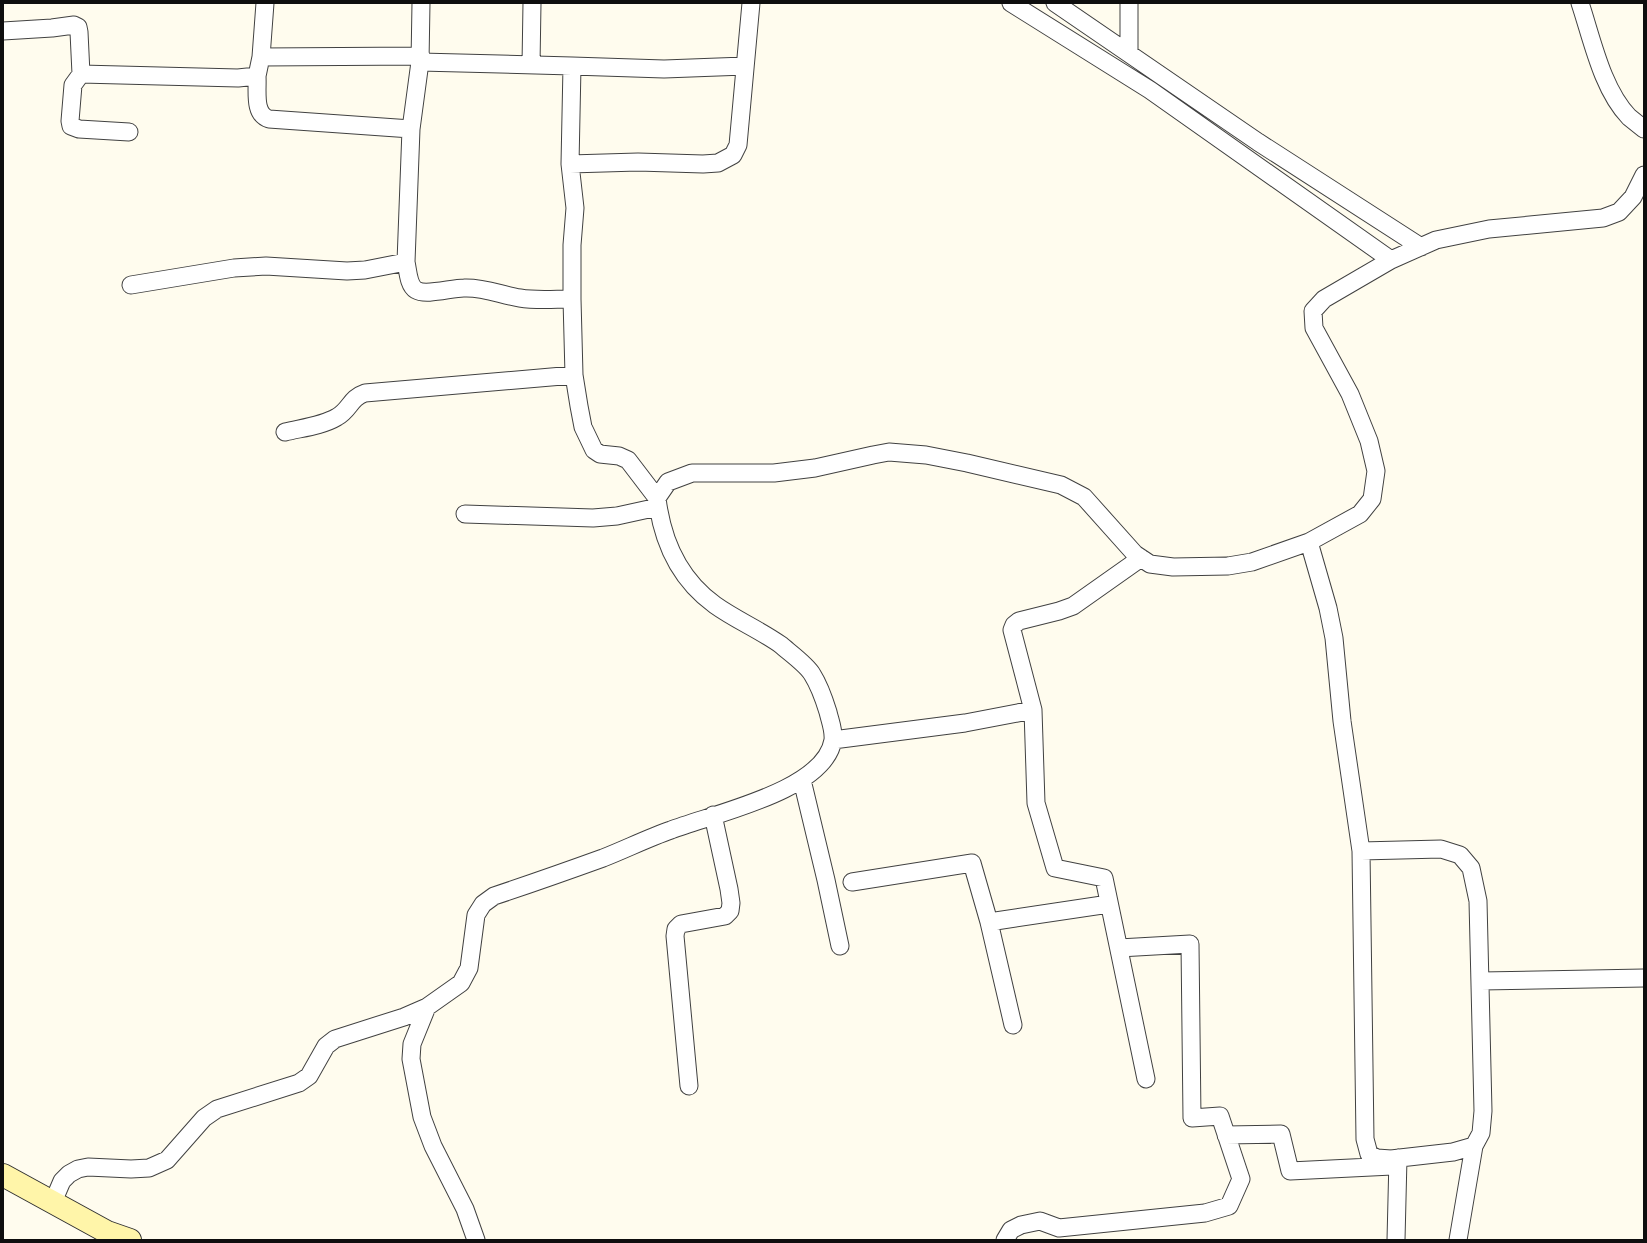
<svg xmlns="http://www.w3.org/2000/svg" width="1647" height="1243" viewBox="0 0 1647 1243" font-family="'IBM Plex Serif',serif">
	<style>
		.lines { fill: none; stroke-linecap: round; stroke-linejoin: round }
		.street-casing { stroke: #414141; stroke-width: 19 }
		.secondary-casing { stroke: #303030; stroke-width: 24 }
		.street { stroke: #fff; stroke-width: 17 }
		.secondary { stroke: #fff5a9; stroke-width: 22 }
	</style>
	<rect width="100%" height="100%" fill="#fffcee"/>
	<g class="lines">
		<g class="street-casing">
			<path id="street" d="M421,3l-1,59 152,4 -2,98 5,44 -3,37v54l2,76 5,31 4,21 11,23 6,4 19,2 9,4 29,38
				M1011,3l139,87 241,170
				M1055,3l203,139 163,105
				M1129,3v50
				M1580,3c12,36 22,86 49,114 5,4 10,8 15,12
				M3,31l49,-3 22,-3 4,2 1,5 2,42 157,4 19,-2 4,-19 160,-1
				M261,57l4,-54
				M420,62l-9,67 -5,133c2,8 2,23 10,28 10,6 35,-2 48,-2 20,-1 37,7 56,10 17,3 35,1 52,1
				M531,65l1,-62
				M572,66l92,3 81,-3
				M81,74l-8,11 -3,36 1,5 8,3 50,3
				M257,76c1,14 -4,38 12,43l142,10
				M570,164l68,-2 65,2 15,-1 15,-8 5,-10 13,-142
				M131,285l103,-17 32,-2 81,5 18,-1 41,-8
				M285,432c16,-4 37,-6 52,-15 13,-7 13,-19 28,-24l209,-18
				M465,514l128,4 24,-2 41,-9
				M1309,542l19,66 6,30 8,83 19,130 4,288 4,15 8,4 14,1 62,-7 21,-6
				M1141,558l-68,48 -14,5 -40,10 -5,4 -2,5 21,80 3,93 19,65 49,10 42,201
				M833,740l132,-17 68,-13
				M802,780l24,100 14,66
				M1361,851l80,-2 19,6 11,13 7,33 5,210 -2,22 -7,13 -16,94
				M852,882l120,-19 17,59
				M1481,981l163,-3
				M427,1007l-15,37 -1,15 11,58 11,29 32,63 11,31
				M1013,1025l-24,-103 120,-18
				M689,1086l-14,-150 1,-7 5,-5 44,-8 5,-5 1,-8 -2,-14 -16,-74
				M1226,1135l55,-1 9,37 102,-5
				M53,1202l9,-21 7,-7 9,-5 10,-2 43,2 18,-1 18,-8 37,-42 13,-9 82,-26 10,-7 17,-30 9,-7 69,-22 23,-10 34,-24 8,-15 7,-53 7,-11 11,-8c36,-12 73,-25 109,-38 23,-9 45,-20 68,-28 41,-16 154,-39 162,-90 1,-10 -3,-19 -5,-28 -4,-13 -9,-27 -16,-38 -5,-9 -23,-22 -31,-29 -21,-15 -45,-25 -66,-40 -36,-26 -53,-65 -58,-107l11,-16 24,-9h82l41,-5 58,-13 16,-3 37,3 41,8 94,22 23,12 51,57 15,10 23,3 55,-1 24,-4 57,-20 51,-28 12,-15 4,-28 -7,-30 -19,-47 -36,-66 -1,-17 11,-12 67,-39 45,-20 53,-11 114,-11 16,-6 14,-15 11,-22
				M1005,1240l6,-10 10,-5 19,-4 19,7 146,-15 24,-7 12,-27 -21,-63 -28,2 -2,-174 -71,4
				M1396,1240l2,-82"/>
		</g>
		<g class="secondary-casing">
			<path id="secondary" d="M3,1175l104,57 23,8"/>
		</g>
		<use href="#street" class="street"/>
		<use href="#secondary" class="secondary"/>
	</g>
	<rect width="1647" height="1243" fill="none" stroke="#0e0e0e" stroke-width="8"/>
</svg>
